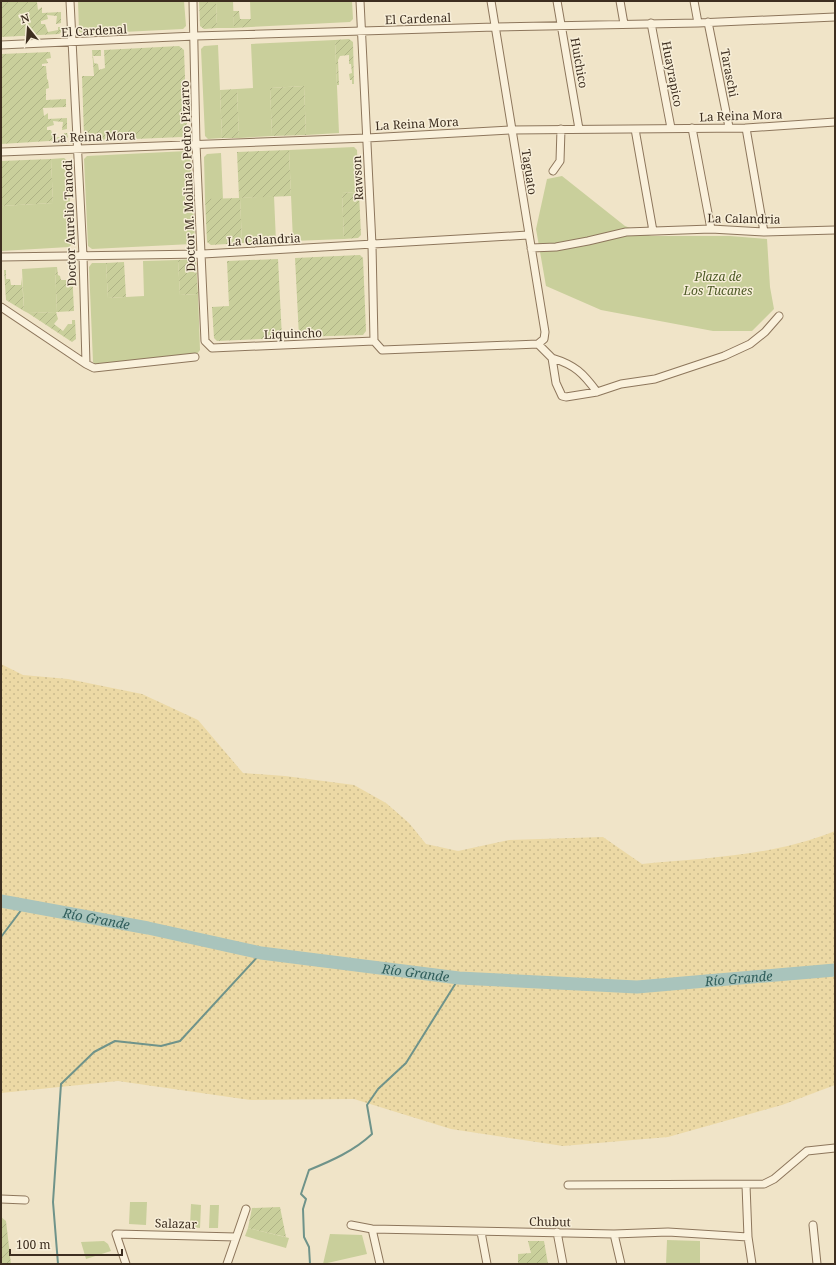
<svg xmlns="http://www.w3.org/2000/svg" width="836" height="1265" viewBox="0 0 836 1265" font-family="'Noto Serif',serif">
	<style>
		.green { fill: #c9cf9b }
		.sand { fill: url(#sand-dots) }
		.garden { fill: url(#garden-furrows) }
		.lines { fill: none; stroke-linecap: round; stroke-linejoin: round }
		.stream { stroke: #6f938a; stroke-width: 2 }
		.river { stroke: #a9c4bc; stroke-width: 13 }
		.minor-casing { stroke: #8d765c; stroke-width: 9 }
		.minor { stroke: #faf1dc; stroke-width: 7 }
		.labels { text-anchor: middle; stroke-width: 3; stroke-linejoin: round; paint-order: stroke }
		.street-label { font-size: 12px; fill: #3d2e20; stroke: #f7eed8 }
		.park-label { font-size: 12px; font-style: italic; fill: #4d5a26; stroke: #f7eed8 }
		.water-label { font-size: 13px; font-style: italic; fill: #2f5d5a; stroke: #f7eed8 }
	</style>
	<defs>
		<pattern id="sand-dots" width="8" height="8" patternUnits="userSpaceOnUse"><rect width="8" height="8" fill="#ecd9a5"/><path d="M2 2h.1M6 6h.1" fill="none" stroke="#cbbb8e" stroke-width="1.8" stroke-linecap="round"/></pattern>
		<pattern id="garden-furrows" width="10" height="10" patternUnits="userSpaceOnUse"><rect width="10" height="10" fill="#c9cf9b"/><path d="M-1 1l2-2M0 10L10 0M9 11l2-2" fill="none" stroke="#aeb285"/></pattern>
	</defs>
	<rect width="100%" height="100%" fill="#f0e4c8"/>
	<path class="green" d="M78,1h106l2,25 -3,3 -100,5 -4,-3z
		M216,1h17l1,27h-17z
		M250,1h102l1,18 -3,3 -99,5z
		M335,40l4,93 -33,2 -2,-49 -34,2 2,48 -33,2 -2,-49 16,-1 -2,-44z
		M218,45l4,93 -14,1 -3,-3 -4,-87 3,-3z
		M354,147l3,3 2,42 -17,1 2,46 -51,2 -4,-91z
		M187,151l3,3 5,86 -3,4 -100,5 -4,-3 -4,-87 3,-3z
		M221,153l2,46h-18l-1,-42 3,-3z
		M64,158l4,3 4,83 -3,3 -68,4v-45l52,-3 -2,-44z
		M562,176l63,50 26,10h79l37,3 3,48 4,22 -22,22h-39l-112,-21 -55,-24 -10,-57 11,-50z
		M274,196l2,46 -34,1 -2,-45z
		M178,260l2,35 18,-1 2,56 -3,4 -101,11 -3,-3 -4,-95 3,-4h14l2,35 36,-2 -1,-35z
		M55,267l2,45 -29,1 -4,-2 -2,-42z
		M130,1202h17l-1,23 -17,-1z
		M191,1204l10,1 -1,23 -10,-1z
		M210,1205h9l-1,23h-9z
		M248,1228l41,10 -3,10 -41,-12z
		M330,1234l32,1 5,19 -44,10z
		M667,1240l33,1v23h-34z
		M104,1241l4,3 3,7 -25,8 -5,-17z"/>
	<path class="sand" d="M1,664l22,11 45,4 74,15 56,26 45,53 42,3 69,9 32,18 23,20 17,21 32,7 51,-11 94,-3 39,27c64,-6 132,-8 193,-33v254l-53,20 -114,32 -105,9 -112,-17 -97,-30 -104,1 -132,-19 -117,12z"/>
	<path class="garden" d="M1,1h59l-23,1 1,8 4,-3v6l19,-1v11l-5,1 1,-8 -10,-1 1,4 -7,2v3h4l3,8 10,-2v-3h3l1,4 -3,3 -58,3z
		M199,1h17l1,27 -13,1 -4,-3z
		M233,11h6l1,8h11v8l-17,1z
		M349,39l4,3 1,42h-2v-4h-2l-1,-6 3,-1 -1,-9h-2v-9l-9,1 -2,4 1,25h-2l-2,-45z
		M179,46l5,4 3,83 -5,4 -93,4 -5,-5 -2,-60h12l-2,-26h9v6h-8l1,7 4,1 1,6 6,-2 -1,-18z
		M50,52l1,6 -5,1 2,4 -6,1v2h4l1,13 1,1 1,8 -3,1v11l20,-1v8l-23,1 1,8 4,-3v6l19,-1v11l-5,1 1,-8 -10,-1 1,4 -7,2v3h4l3,8 10,-2v-3h3l1,4 -3,3 -64,4v-90z
		M304,86l2,49 -34,1 -2,-48z
		M237,89l2,49h-17l-2,-48z
		M289,150l2,46 -51,2 2,45 -31,2 -4,-3 -2,-43 34,-1 -2,-46z
		M51,159l2,44 -52,3v-45z
		M359,192l2,43 -3,3 -14,1 -2,-46z
		M360,255l3,3 3,73 -3,4 -64,2 -4,-79z
		M193,259l3,3 2,32 -18,1 -2,-35z
		M278,259l4,79 -65,3 -3,-3 -2,-31 17,-1 -2,-45z
		M124,262l2,35 -18,1 -2,-35z
		M55,267h2l1,8 2,1 1,4h5l1,5h4l-1,-17 2,1 2,42 -17,1z
		M4,270h2v9h4l1,6h10l1,-7 2,33 -18,-11z
		M56,312l2,7 -4,5 9,7 5,-7h4v-4h3l1,19 -4,3 -44,-29z
		M280,1207l6,30 -38,-9 4,-20z
		M1,1217l5,4 5,43h-10z
		M528,1241h16l4,23h-30v-10l13,-1z"/>
	<g class="lines">
		<path class="stream" d="M1,937l24,-32
			M58,1264l-5,-62 8,-118 33,-32 21,-11 46,5 19,-5 81,-88
			M310,1264l-1,-17 -5,-10 -1,-28 3,-10 -5,-5 8,-24c22,-9 45,-19 63,-36l-5,-29 11,-16 28,-26 53,-85"/>
		<path class="river" id="s1" d="M1,901l147,27 113,25 198,25 178,9 198,-17"/>
		<g class="minor-casing">
			<path id="minor" d="M70,1l13,255 3,108 8,4 101,-11
				M193,1l3,143 9,197 7,7 162,-7
				M360,1l12,244 2,96 8,9 156,-6
				M491,1l54,331 -1,7 -6,5
				M557,1l22,128
				M620,1l4,23
				M694,1l4,22
				M708,22l21,105
				M651,23l20,105
				M1,45l194,-9 300,-9 203,-4 137,-6
				M692,128l19,101
				M746,128l18,104
				M635,129l18,102
				M1,152l366,-14 144,-8 235,-2 89,-6
				M553,171l7,-10 1,-32
				M531,248l25,-1 32,-6 38,-9 85,-3 53,3 71,-2
				M1,257l202,-3 325,-19
				M1,307l85,57
				M538,344l14,14 4,25 6,13 4,1 31,-5 24,-8 34,-5 69,-23 26,-12 15,-12 14,-16
				M552,358c23,7 31,15 45,34
				M568,1185l196,-1 10,-5 33,-28 28,-3
				M746,1185l2,52 4,27
				M1,1199l24,1
				M351,1225l21,4 242,5 54,-2 80,5
				M813,1225l4,39
				M372,1229l8,35
				M481,1232l6,32
				M557,1232l6,32
				M614,1234l7,30
				M126,1264l-10,-30 120,3
				M227,1264l19,-55"/>
		</g>
		<use href="#minor" class="minor"/>
	</g>
	<g class="labels">
		<g class="street-label">
			<text transform="translate(418 19) rotate(-2)" y="4">El Cardenal</text>
			<text transform="translate(94 31) rotate(-3)" y="4">El Cardenal</text>
			<text transform="translate(579 63) rotate(80)" y="4">Huichico</text>
			<text transform="translate(729 73) rotate(79)" y="4">Taraschi</text>
			<text transform="translate(672 74) rotate(79)" y="4">Huayrapico</text>
			<text transform="translate(741 116) rotate(-2)" y="4">La Reina Mora</text>
			<text transform="translate(417 124) rotate(-3)" y="4">La Reina Mora</text>
			<text transform="translate(94 137) rotate(-2)" y="4">La Reina Mora</text>
			<text transform="translate(529 172) rotate(81)" y="4">Taguato</text>
			<text transform="translate(188 176) rotate(-92)" y="4">Doctor M. Molina o Pedro Pizarro</text>
			<text transform="translate(358 178) rotate(-93)" y="4">Rawson</text>
			<text transform="translate(744 219) rotate(1)" y="4">La Calandria</text>
			<text transform="translate(70 223) rotate(-92)" y="4">Doctor Aurelio Tanodi</text>
			<text transform="translate(264 240) rotate(-3)" y="4">La Calandria</text>
			<text transform="translate(293 334) rotate(-2)" y="4">Liquincho</text>
			<text transform="translate(550 1222) rotate(1)" y="4">Chubut</text>
			<text transform="translate(176 1224) rotate(2)" y="4">Salazar</text>
		</g>
		<g class="park-label">
			<text x="718" y="281">Plaza de<tspan x="718" dy="14">Los Tucanes</tspan></text>
		</g>
		<g class="water-label">
			<text dy="5" stroke="none"><textPath href="#s1" startOffset="97">Río Grande</textPath></text>
			<text dy="5" stroke="none"><textPath href="#s1" startOffset="421">Río Grande</textPath></text>
			<text dy="5" stroke="none"><textPath href="#s1" startOffset="745">Río Grande</textPath></text>
		</g>
	</g>
	<rect width="836" height="1265" fill="none" stroke="#3d2e20" stroke-width="4"/>
	<g transform="translate(28 28) rotate(343)" stroke="#f7eed8" stroke-width="3" paint-order="stroke">
	<path d="M0-3L7 15L0 10L-7 15Z" fill="#3d2e20"/>
	<text y="-6" font-size="11" font-weight="bold" text-anchor="middle" fill="#3d2e20">N</text>
	</g>
	<path d="M10 1249v6h112v-6" fill="none" stroke="#3d2e20" stroke-width="2"/>
	<text x="16" y="1249" font-size="12" fill="#3d2e20" stroke="#f7eed8" stroke-width="3" paint-order="stroke">100 m</text>
</svg>
